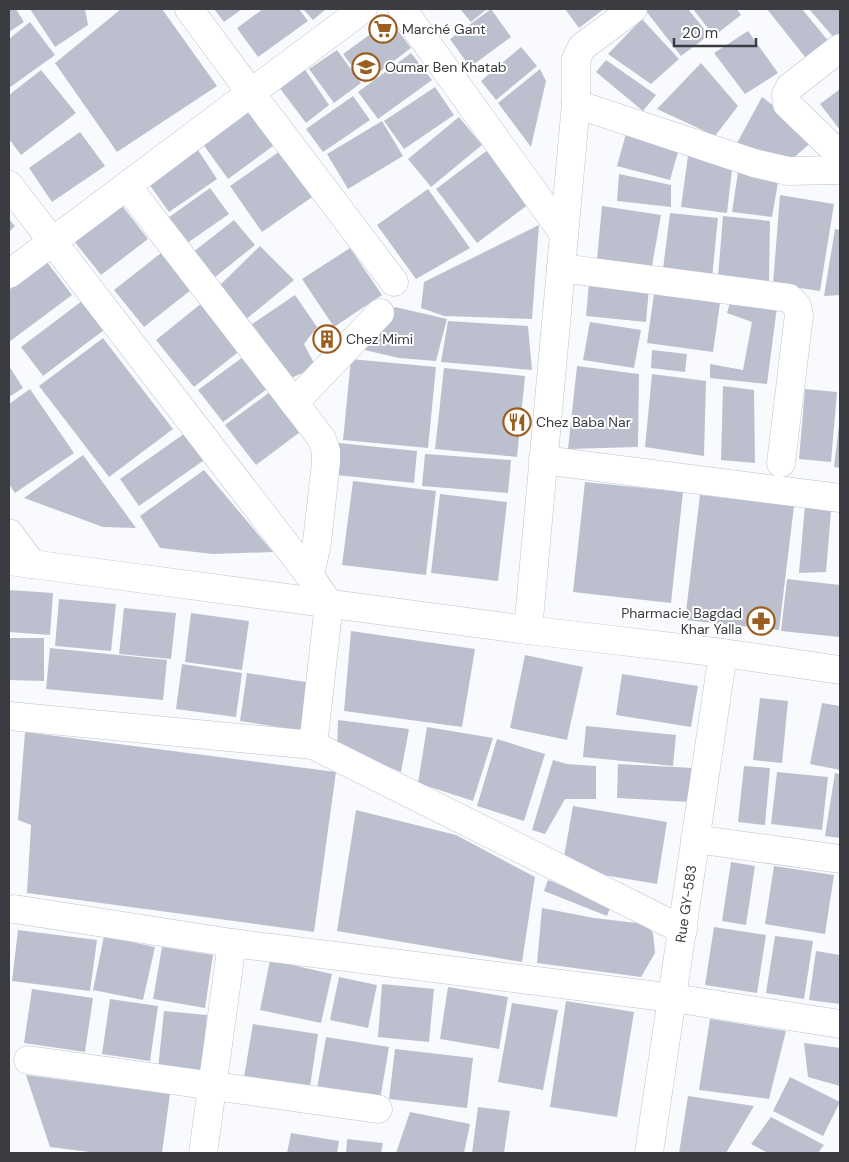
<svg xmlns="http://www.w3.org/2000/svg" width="849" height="1162" viewBox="0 0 849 1162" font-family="'DM Sans',sans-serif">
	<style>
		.building { fill: #bcc0ce }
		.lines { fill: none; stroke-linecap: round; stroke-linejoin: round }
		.minor-casing { stroke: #bdc1cf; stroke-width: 29 }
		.minor { stroke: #fff; stroke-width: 28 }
		.labels { text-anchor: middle; stroke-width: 4; stroke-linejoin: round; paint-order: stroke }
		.poi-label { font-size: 14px; fill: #3a3c41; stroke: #fff; text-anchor: start }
		.street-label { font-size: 14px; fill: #3a3c41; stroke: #fff }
	</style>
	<rect width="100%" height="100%" fill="#f9fafd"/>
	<path class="building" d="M9,9h7l8,13 -15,10z
		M30,9h55l3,16 -33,22z
		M121,9h41l55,77 -100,66 -62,-89z
		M214,9h28l-18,13z
		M263,9h36l9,12 -50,36 -21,-29z
		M303,9h23l-13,11z
		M460,9h27l-16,13z
		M491,9l20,28 -41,30 -20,-28z
		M565,9h39l-25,19z
		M648,9h40l21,26 -28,21 -35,-45z
		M693,9h44l4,6 -27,21z
		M767,9h35l28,34 -21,19z
		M809,9h31v26l-5,4z
		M642,19l37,40 -28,25 -43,-30z
		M390,20l21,28 -46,35 -22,-29z
		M30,22l25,33 -46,33v-49z
		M748,31l30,42 -33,21 -31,-41z
		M521,47l16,19 -41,34 -15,-19z
		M337,50l24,33 -27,20 -25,-34z
		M411,53l21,27 -54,39 -20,-27z
		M606,60l50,35 -13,16 -47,-39z
		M701,63l37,43 -23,30 -58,-27z
		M304,68l25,37 -23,18 -30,-40z
		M540,69l6,12 -15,66 -33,-44z
		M41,70l35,43 -55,42 -12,-16v-44z
		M435,87l19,28 -50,34 -20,-28z
		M840,89v41l-20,-26z
		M353,96l17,24 -47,32 -17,-23z
		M762,97l54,41 -27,24 -52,-19z
		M249,105l28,38 -49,36 -28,-39z
		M459,117l23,28 -51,42 -23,-28z
		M382,121l21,35 -55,33 -21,-35z
		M627,130l53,15 -10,35 -53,-14z
		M80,132l25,34 -53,36 -23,-34z
		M286,147l32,46 -56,39 -32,-46z
		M689,148l44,13 -6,52 -46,-6z
		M489,149l40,55 -52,39 -41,-54z
		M198,150l19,29 -48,33 -20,-28z
		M739,165l41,6 -8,46 -40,-5z
		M619,174l52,11v22l-54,-6z
		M210,188l19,26 -46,32 -18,-26z
		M428,189l42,59 -54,31 -39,-54z
		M780,195l54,9 -14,87 -47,-7z
		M117,199l31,40 -47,36 -31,-39z
		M602,206l59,9 -9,51 -55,-7z
		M670,213l48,5 -6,60 -49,-9z
		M723,216l47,5 -1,60 -51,-4z
		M9,219l6,7 -6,6z
		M234,220l21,25 -46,37 -21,-26z
		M539,225l-7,94 -88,-3 -23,-8 3,-26z
		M835,229l5,1v65l-16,1z
		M260,246l34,34 -49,40 -25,-35z
		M350,248l32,47 -48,32 -32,-48z
		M161,253l30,37 -47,37 -30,-37z
		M47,262l25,33 -63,47v-52z
		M589,283l60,5 -3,34 -60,-6z
		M655,287l66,9 -8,56 -66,-9z
		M295,295l22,32 -13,17 12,23 -25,11 -39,-54z
		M86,298l22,29 -65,49 -22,-29z
		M731,299l46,8 -10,77 -57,-6v-14l33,6 9,-48 -25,-9z
		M203,302l39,47 -48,38 -38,-47z
		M395,307l52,12 -11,42 -37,-3 -43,-10z
		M448,321l80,5 4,44 -91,-8z
		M590,322l51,8 -7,38 -51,-8z
		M334,327l1,14 -10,11 -9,-18z
		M103,338l70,91 -64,48 -70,-91z
		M652,350l35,4 -2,18 -34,-4z
		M243,357l24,32 -44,33 -25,-32z
		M351,359l85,8 -8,81 -85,-8z
		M9,366l14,22 -14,9z
		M577,366l62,8 -1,73 -70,2z
		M444,368l81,8 -8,81 -82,-8z
		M652,374l54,7 -2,75 -59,-9z
		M723,386l31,4 1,73 -34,-3z
		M30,389l44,64 -59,40 -6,-9v-80z
		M805,389l32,3 -6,70 -32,-3z
		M270,392l30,40 -44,33 -31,-40z
		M839,425l1,1v42l-6,-1z
		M188,431l19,27 -68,48 -19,-27z
		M339,443l78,8 -3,32 -78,-8z
		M425,454l86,6 -3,33 -86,-7z
		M83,455l53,73 -33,-1 -79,-29z
		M204,470l69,82 -60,2 -53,-6 -20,-32z
		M353,481l83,10 -10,84 -84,-10z
		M585,482l98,10 -12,111 -98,-11z
		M440,494l67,8 -9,79 -67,-8z
		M700,495l94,11 -15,124 -94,-10z
		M805,505l26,6 -5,61 -27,1z
		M787,579l53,6v52l-59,-6z
		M9,590l44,3 -3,42 -41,-3z
		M59,599l57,5 -5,47 -56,-5z
		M124,608l52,5 -5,46 -52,-5z
		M191,613l58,8 -7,49 -57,-8z
		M351,631l124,18 -13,78 -118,-16z
		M9,638h35v43l-35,-1z
		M50,648l117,12 -4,40 -117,-11z
		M525,655l58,12 -16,73 -57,-12z
		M182,664l60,9 -6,44 -60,-8z
		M247,673l65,10 -8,48 -64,-10z
		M622,674l76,12 -7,41 -75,-12z
		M760,698l28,3 -6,62 -29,-3z
		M822,703l18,3v64l-30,-6z
		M338,720l71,9 -8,43 -64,-25z
		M586,726l90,9 -3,31 -90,-9z
		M427,727l66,11 -20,63 -55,-18z
		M25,732l311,40 -22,160 -287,-39 4,-68 -13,-5z
		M497,739l48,15 -21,67 -47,-15z
		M553,760l14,4 29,2v33h-31l-20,35 -13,-4z
		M618,764l75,4 -1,34 -75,-4z
		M744,766l26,2 -5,57 -27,-3z
		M777,772l51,5 -6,53 -51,-6z
		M835,773l5,1v64l-15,-2z
		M573,806l94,16 -10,62 -95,-16z
		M356,810l100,25 79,42 -13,85 -185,-31z
		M731,862l24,4 -9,59 -24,-4z
		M774,866l60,9 -9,59 -60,-10z
		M548,880l63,25 -4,11 -63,-25z
		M542,908l52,10 51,6 8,9 2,20 -14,24 -104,-14z
		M714,927l52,8 -9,58 -52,-8z
		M18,930l79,10 -7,51 -78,-10z
		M104,936l51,11 -12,53 -50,-10z
		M775,936l38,5 -9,58 -38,-6z
		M162,947l51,8 -8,53 -52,-9z
		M816,951l24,4v49l-31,-4z
		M270,960l62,14 -11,49 -61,-13z
		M339,977l38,8 -9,43 -38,-8z
		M382,984l52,5 -5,53 -51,-5z
		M448,987l60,10 -9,52 -59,-10z
		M32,989l61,9 -8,54 -61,-9z
		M110,999l48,7 -8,55 -48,-7z
		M566,1001l68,11 -17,105 -67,-10z
		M512,1003l46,7 -15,80 -45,-8z
		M164,1011l43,4 -5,58 -44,-4z
		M710,1019l76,12 -17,68 -70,-9z
		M253,1024l65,10 -8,53 -66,-10z
		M326,1037l63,10 -9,53 -63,-11z
		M804,1043l36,5v38l-32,-9z
		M395,1049l78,9 -6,50 -78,-9z
		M26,1075l144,19 -8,59h-64l-48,-6z
		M790,1077l50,25 -17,34 -50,-25z
		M688,1096l66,10 -28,47h-47z
		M478,1107l32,4 -6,42h-32z
		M410,1112l60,12 -6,29h-68z
		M771,1117l53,28 -6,8h-50l-17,-9z
		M291,1133l48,8 -2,12h-50z
		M347,1139l36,4 -2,10h-35z"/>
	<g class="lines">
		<g class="minor-casing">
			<g id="minor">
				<path d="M189,9l62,84 143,189"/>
				<path d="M402,9l162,225"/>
				<path d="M840,48l-50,39 -4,8 1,9 53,51"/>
				<path d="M576,104l178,59 34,8 52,-1"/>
				<path d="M9,185l301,391 19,28 -16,141 370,185"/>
				<path d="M127,186l195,253 4,12v11l-9,80 -7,34"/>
				<path d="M561,268l228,30 8,8 2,9 -18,148"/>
				<path d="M9,274l354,-265"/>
				<path d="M294,403l86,-90"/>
				<path d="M543,460l297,38"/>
				<path d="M9,533l23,31"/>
				<path d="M9,561l519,69 195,23 117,17"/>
				<path d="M528,630l48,-526v-45l6,-12 51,-38"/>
				<path d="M9,716l304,29"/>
				<path d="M695,839l145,20"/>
				<path d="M14,909l218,34 441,55 167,26"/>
				<path d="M28,1060l350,49"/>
				<path d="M203,1153l29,-210"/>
				<path id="s1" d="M649,1153l74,-500"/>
			</g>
		</g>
		<use href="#minor" class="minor"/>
	</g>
	<defs>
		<g id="supermarket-ring" transform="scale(1.4375)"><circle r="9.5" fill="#fff" stroke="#9a5f20" stroke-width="1.5"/><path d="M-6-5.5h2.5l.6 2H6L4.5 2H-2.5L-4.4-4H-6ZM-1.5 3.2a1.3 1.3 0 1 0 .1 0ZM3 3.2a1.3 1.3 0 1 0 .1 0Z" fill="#9a5f20"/></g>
		<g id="school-ring" transform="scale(1.4375)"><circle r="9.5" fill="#fff" stroke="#9a5f20" stroke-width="1.5"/><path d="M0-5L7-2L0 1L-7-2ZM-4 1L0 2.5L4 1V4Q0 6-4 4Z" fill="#9a5f20"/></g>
		<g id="building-ring" transform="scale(1.4375)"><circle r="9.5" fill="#fff" stroke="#9a5f20" stroke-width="1.5"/><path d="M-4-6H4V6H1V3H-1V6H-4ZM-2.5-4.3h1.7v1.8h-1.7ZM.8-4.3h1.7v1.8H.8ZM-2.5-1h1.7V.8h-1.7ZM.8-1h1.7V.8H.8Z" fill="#9a5f20"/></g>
		<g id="restaurant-ring" transform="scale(1.4375)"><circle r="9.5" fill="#fff" stroke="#9a5f20" stroke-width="1.5"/><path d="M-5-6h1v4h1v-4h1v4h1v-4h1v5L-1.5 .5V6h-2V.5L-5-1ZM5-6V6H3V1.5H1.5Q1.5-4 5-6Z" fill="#9a5f20"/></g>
		<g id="pharmacy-ring" transform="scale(1.4375)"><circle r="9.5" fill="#fff" stroke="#9a5f20" stroke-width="1.5"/><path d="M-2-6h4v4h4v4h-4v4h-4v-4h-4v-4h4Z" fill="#9a5f20"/></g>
	</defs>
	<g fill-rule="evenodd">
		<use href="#supermarket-ring" x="383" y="29"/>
		<use href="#school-ring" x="366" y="67"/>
		<use href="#building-ring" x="327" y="339"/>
		<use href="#restaurant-ring" x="517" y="422"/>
		<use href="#pharmacy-ring" x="761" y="621"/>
	</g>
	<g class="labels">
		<g class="poi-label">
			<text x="402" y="34">Marché Gant</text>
			<text x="385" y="72">Oumar Ben Khatab</text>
			<text x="346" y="344">Chez Mimi</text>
			<text x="536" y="427">Chez Baba Nar</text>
			<text x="742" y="618" text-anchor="end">Pharmacie Bagdad<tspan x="742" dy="16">Khar Yalla</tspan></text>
		</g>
		<g class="street-label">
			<text dy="5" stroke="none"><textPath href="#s1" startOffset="252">Rue GY-583</textPath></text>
		</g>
	</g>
	<rect width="849" height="1162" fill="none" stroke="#3a3c41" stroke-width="20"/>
	<path d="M674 38v8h82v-8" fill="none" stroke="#3a3c41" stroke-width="2.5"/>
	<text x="682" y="38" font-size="15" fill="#3a3c41" stroke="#ffffff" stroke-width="4" paint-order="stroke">20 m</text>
</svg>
